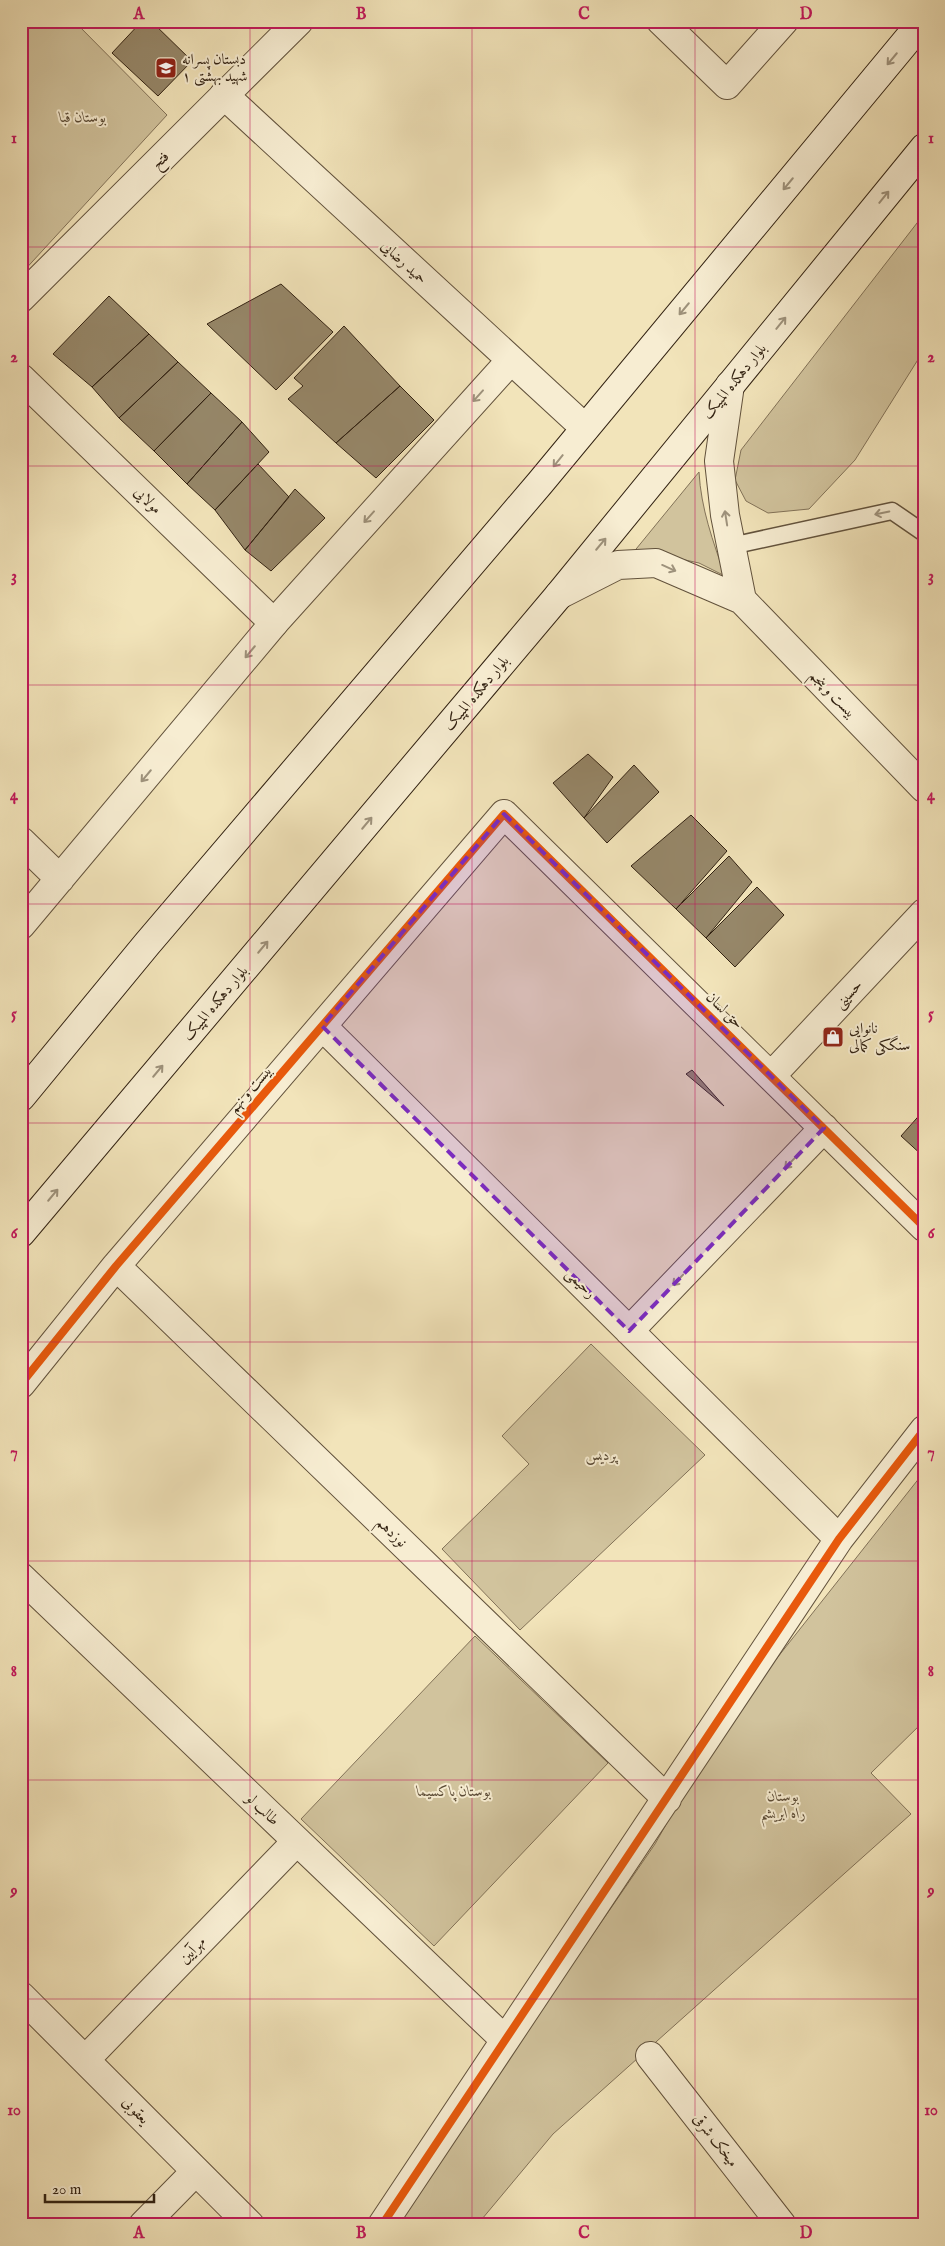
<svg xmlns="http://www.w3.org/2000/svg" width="945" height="2246" viewBox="0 0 945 2246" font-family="'IM FELL English',Amiri,serif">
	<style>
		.green { fill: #d1c39d; stroke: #827258 }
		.building { fill: #968769; stroke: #322212 }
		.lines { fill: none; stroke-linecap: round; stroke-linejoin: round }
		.service-casing { stroke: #62523c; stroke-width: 19 }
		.minor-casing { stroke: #62523c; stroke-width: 30 }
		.tertiary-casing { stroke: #62523c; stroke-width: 30 }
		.secondary-casing { stroke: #322212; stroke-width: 30 }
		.service { stroke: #f7edd2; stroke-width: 16 }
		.minor { stroke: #f7edd2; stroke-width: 28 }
		.tertiary { stroke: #f7edd2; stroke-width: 28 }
		.secondary { stroke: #f7edd2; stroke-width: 28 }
		.cycleway-casing { stroke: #f7edd2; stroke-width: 11 }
		.cycleway { stroke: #e8590c; stroke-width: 8 }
		.oneway { stroke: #9e927c }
		.marked { fill: #7b2cbf; fill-opacity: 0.2; stroke: #7b2cbf; stroke-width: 4; stroke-dasharray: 10 6; stroke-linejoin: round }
		.grid { fill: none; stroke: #c2185b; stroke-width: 1; stroke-opacity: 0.55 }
		.labels { text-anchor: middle; stroke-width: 4; stroke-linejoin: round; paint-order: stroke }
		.poi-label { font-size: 15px; fill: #322212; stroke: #f7edd2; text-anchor: start }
		.park-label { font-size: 15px; font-style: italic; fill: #5a4a35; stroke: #f7edd2 }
		.street-label { font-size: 15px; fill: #322212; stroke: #f7edd2 }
		.neatline { fill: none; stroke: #c2185b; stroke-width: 2 }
		.grid-label { font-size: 16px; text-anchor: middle; font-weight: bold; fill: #c2185b }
	</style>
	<rect width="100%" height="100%" fill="#f2e4ba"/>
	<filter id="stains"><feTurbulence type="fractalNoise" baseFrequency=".004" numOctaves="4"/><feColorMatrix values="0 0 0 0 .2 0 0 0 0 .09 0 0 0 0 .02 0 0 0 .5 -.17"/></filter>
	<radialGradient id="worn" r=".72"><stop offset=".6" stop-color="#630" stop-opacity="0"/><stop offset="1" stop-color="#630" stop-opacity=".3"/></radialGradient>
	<path class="green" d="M21,21h53l93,94 -146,159z
		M924,214v136l-69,110 -46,49 -41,4 -22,-12 -11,-21 6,-30z
		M699,472c2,37 14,69 26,104l-26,-13 -32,-7 -35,-2z
		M591,1344l114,111 -185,175 -78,-81 87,-85 -27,-28z
		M924,1472v249l-53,52 40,41 -358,320 -76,91h-78l64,-102 192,-279 62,-110z
		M475,1636l133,127 -174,183 -133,-127z"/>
	<path class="building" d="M142,21h9l41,40 -34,35 -46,-43z
		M281,284l52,48 -57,58 -69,-66z
		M109,296l40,38 -57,53 -39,-33z
		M344,326l56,60 -64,57 -48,-44 15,-13 -9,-8z
		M149,334l29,28 -59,56 -27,-31z
		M178,362l33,31 -57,58 -35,-33z
		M400,386l34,34 -58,58 -40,-35z
		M211,393l31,29 -55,62 -33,-33z
		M242,422l27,30 -54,58 -28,-26z
		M258,464l31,33 -44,53 -30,-40z
		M295,489l30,29 -54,53 -26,-21z
		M588,754l25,23 -29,41 -31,-35z
		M634,765l25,27 -52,51 -23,-25z
		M691,815l36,36 -51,58 -45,-43z
		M729,856l23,26 -46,56 -30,-29z
		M757,887l27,28 -49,52 -29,-29z
		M692,1070l32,36 -38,-32z
		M924,1110v47l-23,-21z"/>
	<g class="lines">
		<g class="service-casing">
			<path id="service" d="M731,546l161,-35 32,22"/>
		</g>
		<g class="minor-casing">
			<path id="minor" d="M661,21l66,64 57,-64
				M224,95l361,333
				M730,385l-11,76 6,54 17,85
				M559,595l59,-30 38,-2 86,37 182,188
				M21,841l39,38
				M21,925l253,-302 237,-263
				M322,1026l517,513
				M772,1075l152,-162
				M116,1266l551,533
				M629,1331l195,-203
				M21,1384l95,-118 388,-452 420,413
				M21,1577l484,463
				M21,1996l229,229
				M650,2056l132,169
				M86,2059l211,-218
				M143,2225l53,-54
				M382,2225l457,-686 85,-109"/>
		</g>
		<g class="tertiary-casing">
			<path id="tertiary" d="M21,298l278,-277
				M21,378l253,245"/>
		</g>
		<g class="secondary-casing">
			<path id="secondary" d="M21,1097l126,-153 393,-461 383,-462
				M21,1233l538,-638 365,-447"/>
		</g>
		<use href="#service" class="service"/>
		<use href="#minor" class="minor"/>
		<use href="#tertiary" class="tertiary"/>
		<use href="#secondary" class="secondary"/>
		<g class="cycleway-casing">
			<path id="cycleway" d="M21,1384l95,-118 388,-452 420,413
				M382,2225l457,-686 85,-109"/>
		</g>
		<use href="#cycleway" class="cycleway"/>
	</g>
	<defs><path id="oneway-shaft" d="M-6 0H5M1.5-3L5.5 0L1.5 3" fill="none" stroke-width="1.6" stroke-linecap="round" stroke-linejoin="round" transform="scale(1.25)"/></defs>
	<g class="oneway">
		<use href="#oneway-shaft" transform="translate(892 59) rotate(130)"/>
		<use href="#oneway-shaft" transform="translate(788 184) rotate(130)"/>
		<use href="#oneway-shaft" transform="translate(884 197) rotate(-51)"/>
		<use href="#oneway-shaft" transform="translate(684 309) rotate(130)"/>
		<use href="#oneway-shaft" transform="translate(781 323) rotate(-51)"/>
		<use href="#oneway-shaft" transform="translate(478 396) rotate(132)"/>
		<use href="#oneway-shaft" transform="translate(558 461) rotate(129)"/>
		<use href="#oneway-shaft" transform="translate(882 513) rotate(168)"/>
		<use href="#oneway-shaft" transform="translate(369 517) rotate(132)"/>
		<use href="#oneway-shaft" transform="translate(726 518) rotate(-99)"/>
		<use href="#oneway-shaft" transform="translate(601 544) rotate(-50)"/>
		<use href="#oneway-shaft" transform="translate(669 568) rotate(24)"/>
		<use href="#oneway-shaft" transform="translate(250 652) rotate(130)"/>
		<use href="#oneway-shaft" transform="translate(146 776) rotate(130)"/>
		<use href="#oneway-shaft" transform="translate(367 823) rotate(-50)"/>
		<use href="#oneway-shaft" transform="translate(263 947) rotate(-50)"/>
		<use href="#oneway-shaft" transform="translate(158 1071) rotate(-50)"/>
		<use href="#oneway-shaft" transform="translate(790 1163) rotate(134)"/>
		<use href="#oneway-shaft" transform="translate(53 1195) rotate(-50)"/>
		<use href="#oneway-shaft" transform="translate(678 1280) rotate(134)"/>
	</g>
	<path class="marked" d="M504,814l320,314 -195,203 -307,-305z"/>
	<path class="grid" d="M250,21v2204M472,21v2204M695,21v2204M21,247h903M21,466h903M21,685h903M21,904h903M21,1123h903M21,1342h903M21,1561h903M21,1780h903M21,1999h903"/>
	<defs>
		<g id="school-square" transform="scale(1.125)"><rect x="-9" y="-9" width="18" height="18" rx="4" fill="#8f2418" stroke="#f7edd2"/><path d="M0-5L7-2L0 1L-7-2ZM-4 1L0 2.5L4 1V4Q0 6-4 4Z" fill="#fff"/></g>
		<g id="shop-square" transform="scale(1.125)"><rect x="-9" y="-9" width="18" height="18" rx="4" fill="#8f2418" stroke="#f7edd2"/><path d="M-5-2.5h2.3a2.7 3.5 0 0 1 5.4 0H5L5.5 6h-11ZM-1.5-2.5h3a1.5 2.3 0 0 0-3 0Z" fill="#fff"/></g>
	</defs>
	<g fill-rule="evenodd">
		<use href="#school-square" x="166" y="68"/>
		<use href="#shop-square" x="833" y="1037"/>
	</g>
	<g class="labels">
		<g class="poi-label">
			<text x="182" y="64">دبستان پسرانه<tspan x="182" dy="17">شهید بهشتی ۱</tspan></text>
			<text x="849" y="1033">نانوایی<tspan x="849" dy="17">سنگکی کمالی</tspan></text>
		</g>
		<g class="park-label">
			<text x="83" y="122">بوستان قبا</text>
			<text x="601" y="1460">پردیس</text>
			<text x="454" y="1796">بوستان پاکسیما</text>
			<text x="783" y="1801">بوستان<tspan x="783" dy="17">راه ابریشم</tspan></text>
		</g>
		<g class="street-label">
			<text transform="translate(160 160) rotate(-45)" y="5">فتح</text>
			<text transform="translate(404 262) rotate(43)" y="5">حمید رضایی</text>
			<text transform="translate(734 381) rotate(-51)" y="5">بلوار دهکده المپیک</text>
			<text transform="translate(148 500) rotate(44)" y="5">مولایی</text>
			<text transform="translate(476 693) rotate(-50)" y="5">بلوار دهکده المپیک</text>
			<text transform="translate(833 694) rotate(46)" y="5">بیست و پنجم</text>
			<text transform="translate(848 994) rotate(-47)" y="5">حسینی</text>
			<text transform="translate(215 1003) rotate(-50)" y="5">بلوار دهکده المپیک</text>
			<text transform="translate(725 1010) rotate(44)" y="5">حق لسان</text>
			<text transform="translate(250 1089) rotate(-49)" y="5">بیست و نهم</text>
			<text transform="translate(581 1283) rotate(45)" y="5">رحیمی</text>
			<text transform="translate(392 1532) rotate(44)" y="5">نوزدهم</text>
			<text transform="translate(263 1809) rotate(44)" y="5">طالب لو</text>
			<text transform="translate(192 1950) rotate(-46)" y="5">مهرآیین</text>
			<text transform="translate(136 2110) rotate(46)" y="5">یعقوبی</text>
			<text transform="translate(716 2140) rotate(52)" y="5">میخک شرقی</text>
		</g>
	</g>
	<rect width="945" height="2246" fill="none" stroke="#f2e4ba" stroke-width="55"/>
	<path d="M45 2194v8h109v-8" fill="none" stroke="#322212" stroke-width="2.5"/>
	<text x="52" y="2194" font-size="15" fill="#322212" stroke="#f7edd2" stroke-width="4" paint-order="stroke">20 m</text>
	<rect x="28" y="28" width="890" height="2190" class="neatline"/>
	<g class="grid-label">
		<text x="139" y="19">A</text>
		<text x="361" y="19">B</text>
		<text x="584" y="19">C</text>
		<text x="806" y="19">D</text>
		<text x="14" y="143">1</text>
		<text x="931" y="143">1</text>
		<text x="14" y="362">2</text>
		<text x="931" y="362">2</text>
		<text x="14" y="581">3</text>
		<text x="931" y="581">3</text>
		<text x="14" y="800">4</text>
		<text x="931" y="800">4</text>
		<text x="14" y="1019">5</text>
		<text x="931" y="1019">5</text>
		<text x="14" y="1238">6</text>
		<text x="931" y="1238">6</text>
		<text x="14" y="1457">7</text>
		<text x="931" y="1457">7</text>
		<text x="14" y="1676">8</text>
		<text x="931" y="1676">8</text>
		<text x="14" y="1896">9</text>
		<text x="931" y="1896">9</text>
		<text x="14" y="2115">10</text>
		<text x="931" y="2115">10</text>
		<text x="139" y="2238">A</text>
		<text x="361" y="2238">B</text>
		<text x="584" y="2238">C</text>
		<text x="806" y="2238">D</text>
	</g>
	<rect width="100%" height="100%" filter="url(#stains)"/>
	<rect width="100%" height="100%" fill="url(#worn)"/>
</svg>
